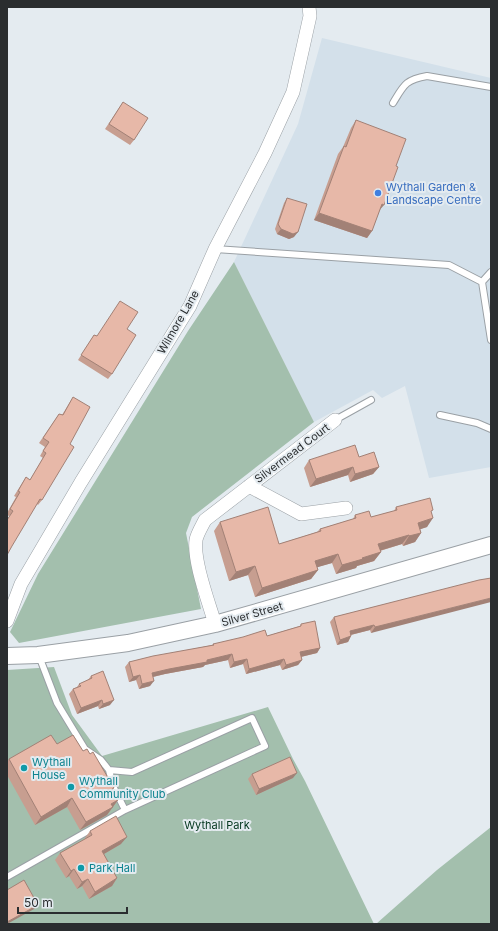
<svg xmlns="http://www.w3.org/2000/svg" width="498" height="931" viewBox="0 0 498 931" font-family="Inter,sans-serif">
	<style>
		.built { fill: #d3e0ea }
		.green { fill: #a3bfad }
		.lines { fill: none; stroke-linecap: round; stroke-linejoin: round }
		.service-casing { stroke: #9aa0a5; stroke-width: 8 }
		.minor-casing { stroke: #9aa0a5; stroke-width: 14 }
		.tertiary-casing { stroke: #9aa0a5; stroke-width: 18 }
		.service { stroke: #fff; stroke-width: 6 }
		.minor { stroke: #fff; stroke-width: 13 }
		.tertiary { stroke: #fff; stroke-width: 16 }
		.wall { fill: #c79e90 }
		.shaded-wall { fill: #a28176 }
		.building { fill: #e7b8a8; stroke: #a28176 }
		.shop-dot { fill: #3f7fe0; stroke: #e4ebf0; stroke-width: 1.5 }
		.culture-dot { fill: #0f9aa8; stroke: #e4ebf0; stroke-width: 1.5 }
		.labels { text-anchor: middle; stroke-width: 4; stroke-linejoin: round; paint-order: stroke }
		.shop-label { font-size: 11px; fill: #366cbe; stroke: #e4ebf0; text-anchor: start }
		.street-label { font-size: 11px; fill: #2a2d2f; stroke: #e4ebf0 }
		.culture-label { font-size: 11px; fill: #0d838f; stroke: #e4ebf0; text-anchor: start }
		.park-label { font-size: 11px; fill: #00351c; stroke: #e4ebf0 }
	</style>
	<rect width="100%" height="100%" fill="#e4ebf0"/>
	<path class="built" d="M322,38l169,40v389l-62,11 -24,-92 -23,12 -9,-8 -59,32 -80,-160 64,-138z"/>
	<path class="green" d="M234,262l80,160 -122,95 -6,16 15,76 -182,34 -9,-11 28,-58 150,-243z
		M54,667l18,48 30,41 166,-49 25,52 12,22 69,143h-367v-254z
		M491,827v97h-115l61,-54z"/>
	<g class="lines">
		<g class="service-casing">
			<path id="service" d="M393,103c11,-18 12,-23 34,-27l64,11
				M215,249l234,16 33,17 9,58
				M482,282l9,-10
				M440,415l37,8 14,6
				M335,420l36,-20
				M39,656l18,47 28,46 16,11 8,10 4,16 12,24
				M7,877l118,-67 140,-64 -13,-28 -120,54 -23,-2"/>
		</g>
		<g class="minor-casing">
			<path id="minor" d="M249,486l52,28 45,-6
				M7,621l14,-37 60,-102 109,-176 25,-57 50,-96 28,-61 17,-76 -1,-9
				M215,624c-6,-21 -22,-63 -19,-84 1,-6 6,-14 9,-20l130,-100"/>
		</g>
		<g class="tertiary-casing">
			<path id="tertiary" d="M7,656l31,-1 90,-12 87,-19 276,-79"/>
		</g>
		<use href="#service" class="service"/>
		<use href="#minor" class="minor"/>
		<use href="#tertiary" class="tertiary"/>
	</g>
	<path class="wall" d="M123,102l11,38 -4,5 -25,-16z
		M356,120l40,46 -24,65 -5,7 -53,-18 24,-66 5,-7 8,-19z
		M287,198l7,39 -5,2 -12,-5 -2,-5 9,-26z
		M127,329l-15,45 -4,5 -30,-19 16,-25 3,1z
		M73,397l-31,103 -4,5 -1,-1 -28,12 -2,-1v-2l9,-16 -2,-1 12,-19 4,3 13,-22 -3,-2 5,-9 -6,-4 20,-29 3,1z
		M359,457l20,10 -6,7 -23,8 -2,-7 -38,12 -6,-19 5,-8z
		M396,507l36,6 -5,14 -7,2 1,4 -6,9 -12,4 -1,-2 -22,7 1,1 -7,9 -17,5 -1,2 -20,6 -4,-11 -15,4 1,3 -7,9 -56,18 -7,-22 -19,6 -15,-50 6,-9 59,22 38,-12 3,-3 33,-10 2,-4 16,2 23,-6z
		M491,578l-120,55 -1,-3 -19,5v1l-3,6 -11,3 -7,-23 4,-5z
		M301,624l19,24 -3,5 -16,4 1,3 -4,5 -16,5 -2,-5 -34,9 -3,-10 -13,4 -2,-8 -23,5 -2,2 -38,7 -12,3 -3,9 -11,3 -3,-9 -7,2 -4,-15 4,-5 83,-17 1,-1 54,-8 33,-10z
		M91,676l19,29 -11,4 -1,-3 -21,8 -8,-20 4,-5 4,-2 2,-3 9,-4z
		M57,744l26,7 29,39 6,10 -11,15 -27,15 -13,-23 -32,18 -28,-50v-13l2,-3z
		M252,774l41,4 -37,17 -8,-16z
		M90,831l31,13 -17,10 13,24 -5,8 -23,13 -7,-13 -5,3 -8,-13 -3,2 -11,-18 5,-7 25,-14v-1z"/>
	<path class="shaded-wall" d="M382,204l2,1 -6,7z
		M319,213l53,18 -5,7 -53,-18z
		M281,229l17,3 -4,5 -5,2 -12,-5z
		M353,467l-5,8 -38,12 6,-8z
		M379,467l-6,7 -23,8 5,-8z
		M433,518l-6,9 -15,5 6,-9z
		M421,533l-6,9 -12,4 6,-10z
		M409,535l-7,9 -30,9 6,-9z
		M381,552l-7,9 -17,5 -1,2 -20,6 6,-9 20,-7z
		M338,554l-6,9 -24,7 7,-9z
		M255,566l-7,9 -19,6 7,-9z
		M318,570l-7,9 -56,18 7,-9z
		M491,598v4l-120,31 4,-6z
		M374,625l-4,5 -24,6 4,-5z
		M351,636l-3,6 -11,3 3,-5z
		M320,648l-3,5 -21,5 4,-6z
		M232,654l-4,6 -23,5 -2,2 -38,7 -17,4 4,-5 17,-4z
		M247,659l-4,5 -13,4 4,-6z
		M284,659l-4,6 -34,9 3,-5z
		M302,660l-4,5 -16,5 4,-5z
		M140,675l-4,5 -7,2 4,-5z
		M154,681l-4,5 -11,3 3,-5z
		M102,700l-4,6 -21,8 4,-6z
		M114,700l-4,5 -11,4 4,-5z
		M297,773l-4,5 -37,17 3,-6z
		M72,798l-5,9 -32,18 6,-8z
		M118,800l-11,15 -27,15 6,-8 25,-18z
		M127,837l-6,7 -24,14 5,-7z
		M74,869l-5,7 -3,2 5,-7z
		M117,878l-5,8 -23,13 6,-7z
		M88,879l-6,7 -5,3 5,-7z
		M38,905l-2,3 -29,16v-2z"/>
	<path class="building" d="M123,102l25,16 -14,22 -25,-16z
		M356,120l50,19 -10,27 2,1 -14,38 -2,-1 -10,27 -53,-18 25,-67 2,1z
		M287,198l20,6 -9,28 -5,2 -12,-5 -3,-5z
		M120,301l18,11 -11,17 9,6 -24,39 -31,-19 13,-20 3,1z
		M73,397l17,10 -20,37 4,3 -32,53 -2,-1 -28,47 -5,9v-35l6,-9 -3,-2 10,-17 -2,-1 8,-14 4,3 16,-27 -3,-2 6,-9 -6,-4 16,-24 4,1z
		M355,445l4,12 15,-5 5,15 -24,7 -2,-7 -37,12 -7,-19z
		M430,498l3,12 -2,1 2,7 -15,5 3,10 -12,3v-1l-31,9 3,8 -19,6 1,1 -21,6 -4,-11 -23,7 3,9 -56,18 -7,-22 -19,6 -16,-50 48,-15 11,37 42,-13 -1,-2 36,-11 -1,-3 14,-4 2,6 26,-7 -1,-3z
		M491,578v20l-116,29 -1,-2 -24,6 1,5 -11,4 -6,-23 145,-37z
		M315,621l5,27 -20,4 2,8 -16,5 -2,-6 -35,10 -2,-10 -13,3 -2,-8 -25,6v2l-38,7 -17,4 2,8 -12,3 -2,-9 -7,2 -4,-15 24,-6 61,-11 -1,-1 30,-7 22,-7 2,6 34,-10v-2z
		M103,671l11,29 -11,4 -1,-4 -21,8 -8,-19 8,-3 -2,-2 13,-6 -1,-2z
		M51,735l6,9 16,-9 10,16 4,-2 3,5 3,-2 21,36 -2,1 6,11 -7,4 2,3 -27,15 -14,-24 -31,19 -32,-58z
		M290,757l7,16 -38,16 -7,-15z
		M116,816l11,21 -25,14 15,27 -22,14 -7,-13 -6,3 -8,-13 -3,2 -11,-18 32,-18 -2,-4z
		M24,880l14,25 -31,17v-32z"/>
	<circle class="shop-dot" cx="378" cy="193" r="4"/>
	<g class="culture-dot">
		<circle cx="24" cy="768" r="4"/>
		<circle cx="71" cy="787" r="4"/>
		<circle cx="81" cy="868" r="4"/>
	</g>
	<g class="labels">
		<g class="shop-label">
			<text x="386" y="191">Wythall Garden &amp;<tspan x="386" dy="13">Landscape Centre</tspan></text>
		</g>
		<g class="street-label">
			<text transform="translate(178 322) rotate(-60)" y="4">Wilmore Lane</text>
			<text transform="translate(292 453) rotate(-37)" y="4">Silvermead Court</text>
			<text transform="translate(252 614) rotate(-16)" y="4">Silver Street</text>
		</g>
		<g class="culture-label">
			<text x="32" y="766">Wythall<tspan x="32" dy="13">House</tspan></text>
			<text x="79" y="785">Wythall<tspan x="79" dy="13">Community Club</tspan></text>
			<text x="89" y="872">Park Hall</text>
		</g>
		<g class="park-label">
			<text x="217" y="829">Wythall Park</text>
		</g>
	</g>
	<rect width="498" height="931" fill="none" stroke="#2a2d2f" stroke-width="16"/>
	<path d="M18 907v6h109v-6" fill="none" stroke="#2a2d2f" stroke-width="2"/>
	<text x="24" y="907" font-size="12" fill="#2a2d2f" stroke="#e4ebf0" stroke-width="3" paint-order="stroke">50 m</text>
</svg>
